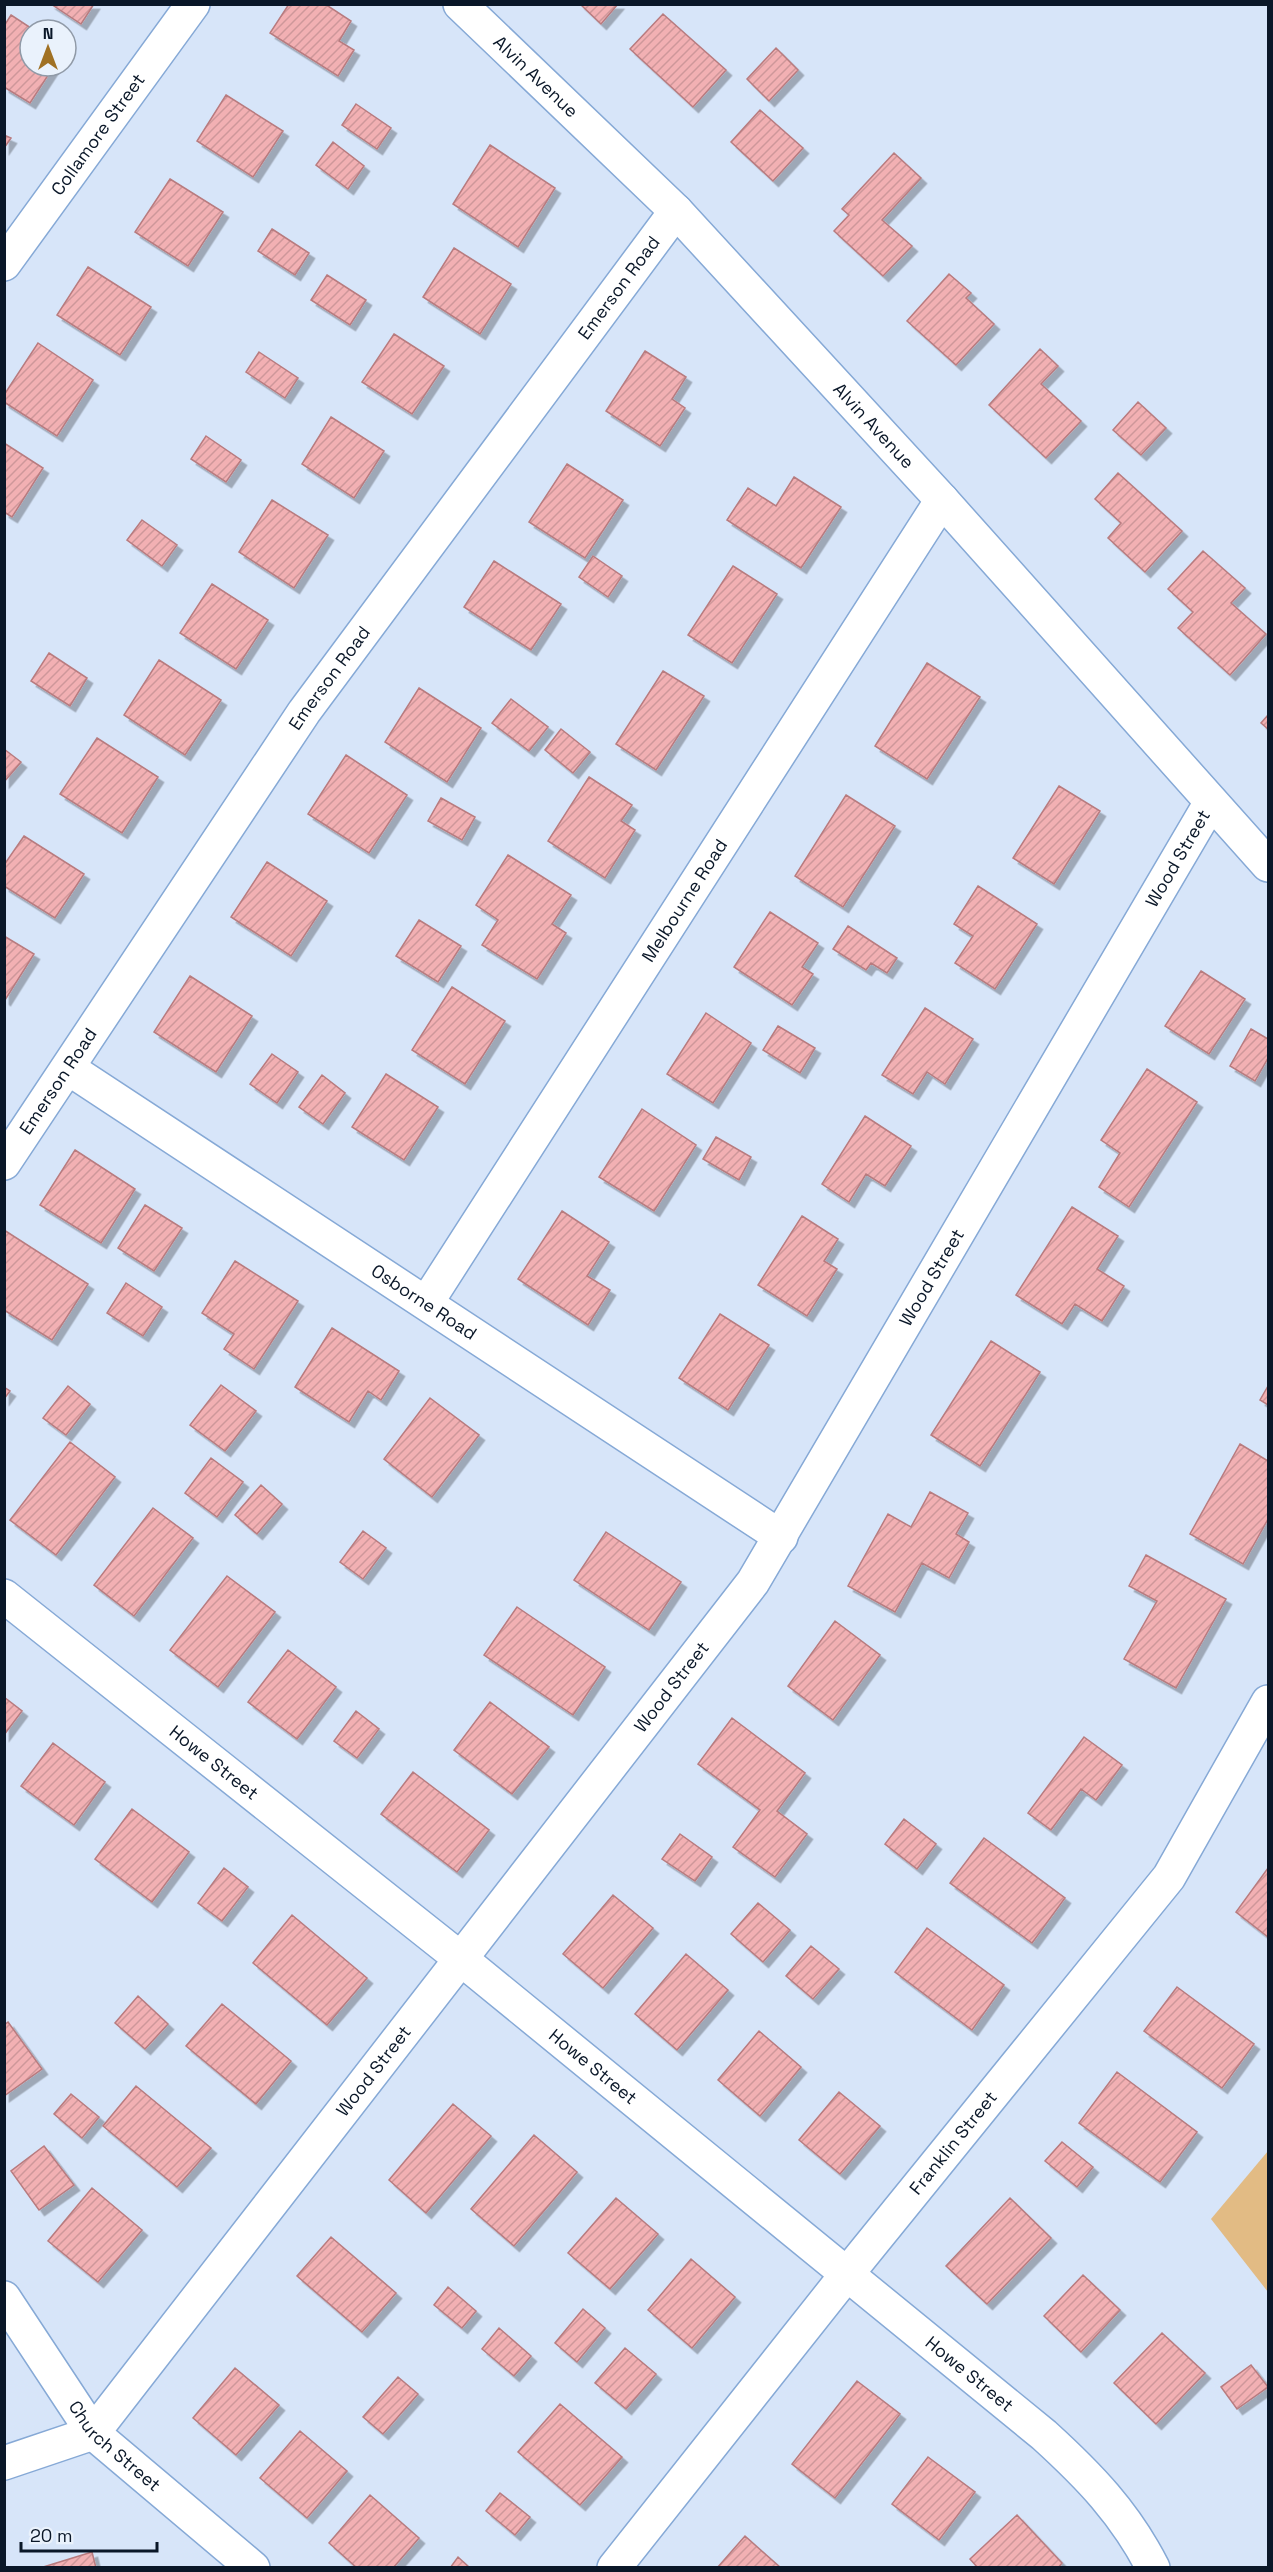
<svg xmlns="http://www.w3.org/2000/svg" width="1273" height="2572" viewBox="0 0 1273 2572" font-family="'Space Grotesk',sans-serif">
	<style>
		.green { fill: #e2bb84 }
		.building { fill: url(#building-hatch); stroke: #b87b7f; stroke-width: 1.5; filter: url(#shadow) }
		.lines { fill: none; stroke-linecap: round; stroke-linejoin: round }
		.minor-casing { stroke: #86a9d6; stroke-width: 36 }
		.minor { stroke: #fff; stroke-width: 33 }
		.labels { text-anchor: middle; stroke-width: 6; stroke-linejoin: round; paint-order: stroke }
		.street-label { font-size: 18px; fill: #0a1728; stroke: #eaf2fc }
	</style>
	<defs>
		<pattern id="building-hatch" width="6" height="6" patternUnits="userSpaceOnUse" patternTransform="scale(1.5)"><rect width="6" height="6" fill="#f2b0b3"/><path d="M-1 1l2-2M0 6l6-6M5 7l2-2" fill="none" stroke="#ce979a"/></pattern>
		<filter id="shadow"><feDropShadow dx="5.5" dy="5.5" stdDeviation="0" flood-color="#0004"/></filter>
	</defs>
	<rect width="100%" height="100%" fill="#d7e5f9"/>
	<path class="green" d="M1268,2151v141l-57,-73z"/>
	<path class="building" d="M51,4h43l-13,20z
		M289,4h36l26,17 -12,20 15,9 -16,26 -68,-43z
		M580,4h38l-17,20z
		M663,14l63,56 -33,37 -63,-58z
		M11,15l23,15h-4v36h24l-24,37 -26,-16v-61z
		M776,48l22,22 -29,31 -22,-22z
		M226,95l57,36 -30,46 -56,-36z
		M356,104l35,24 -14,21 -35,-24z
		M760,110l43,38 -30,33 -42,-39z
		M4,135l7,3 -7,10z
		M333,142l31,24 -16,23 -32,-24z
		M490,145l65,43 -37,59 -65,-43z
		M894,153l27,25 -39,42 30,26 -29,30 -49,-45 15,-16 -7,-6z
		M170,179l53,33 -35,54 -53,-34z
		M272,229l37,24 -14,22 -37,-24z
		M454,248l57,36 -31,50 -57,-37z
		M88,267l63,40 -31,48 -63,-40z
		M949,274l22,19 -5,5 28,26 -38,41 -49,-44z
		M327,275l39,25 -16,25 -39,-25z
		M394,334l50,32 -32,48 -50,-32z
		M38,343l55,37 -36,56 -53,-34v-7z
		M1040,349l18,17 -17,18 40,37 -35,37 -57,-53z
		M645,351l41,26 -14,22 13,9 -25,38 -54,-35z
		M259,352l39,26 -13,20 -39,-26z
		M1138,402l28,26 -25,27 -28,-25z
		M331,417l53,34 -30,47 -52,-34z
		M206,436l35,24 -15,22 -35,-23z
		M4,443l39,25 -31,49 -8,-5z
		M567,464l56,36 -38,58 -56,-36z
		M1118,473l64,58 -37,41 -37,-34 13,-15 -26,-24z
		M794,477l47,30 -40,61 -74,-48 21,-32 28,18z
		M272,500l56,35 -34,53 -55,-36z
		M142,520l35,25 -15,21 -35,-26z
		M1203,551l42,37 -14,15 35,31 -36,41 -52,-47 15,-16 -25,-23z
		M593,556l29,20 -14,21 -29,-20z
		M494,561l67,43 -30,46 -67,-43z
		M733,566l44,28 -45,69 -44,-28z
		M212,584l56,36 -32,49 -56,-36z
		M49,653l38,25 -17,28 -39,-25z
		M159,660l62,40 -36,55 -61,-40z
		M927,663l53,34 -53,82 -52,-33z
		M663,671l41,25 -48,74 -40,-26z
		M419,688l62,40 -34,54 -62,-40z
		M511,699l37,28 -19,24 -37,-28z
		M1268,715v14l-7,-6z
		M561,729l29,23 -17,21 -28,-23z
		M97,738l61,39 -36,56 -62,-39z
		M4,749l17,13 -17,20z
		M346,755l61,40 -38,58 -61,-39z
		M589,777l43,28 -11,16 14,9 -30,48 -57,-37z
		M1059,786l41,25 -46,73 -41,-26z
		M846,795l49,31 -52,81 -48,-31z
		M441,798l34,19 -13,23 -34,-19z
		M24,836l60,38 -29,44 -51,-32v-21z
		M508,855l63,40 -19,29 14,9 -29,46 -55,-34 16,-25 -22,-15z
		M267,862l60,39 -36,55 -60,-39z
		M978,886l59,38 -42,65 -40,-26 18,-27 -19,-12z
		M770,912l48,31 -16,24 11,7 -21,31 -58,-38z
		M419,920l42,26 -23,36 -42,-26z
		M848,926l49,32 -10,15 -16,-10 -5,7 -33,-21z
		M4,936l30,18 -29,46 -1,-1z
		M1201,971l44,28 -36,55 -44,-28z
		M190,976l62,40 -36,56 -62,-40z
		M452,987l53,34 -40,63 -53,-34z
		M925,1008l48,31 -28,45 -18,-12 -14,22 -31,-19z
		M706,1013l45,30 -38,60 -46,-29z
		M778,1026l37,22 -15,25 -37,-23z
		M1251,1029l17,10v19l-13,23 -25,-15z
		M272,1054l26,18 -21,31 -27,-19z
		M1147,1069l50,33 -68,105 -30,-20 21,-34 -19,-13z
		M386,1074l52,33 -34,53 -52,-33z
		M322,1075l23,18 -22,31 -24,-17z
		M642,1109l54,36 -42,66 -55,-34z
		M865,1116l46,30 -26,40 -19,-12 -17,28 -27,-18z
		M716,1137l35,20 -12,23 -36,-21z
		M75,1150l60,39 -34,54 -61,-38z
		M145,1205l37,23 -28,43 -36,-23z
		M1072,1207l46,29 -21,33 27,17 -22,35 -27,-17 -13,20 -46,-29z
		M562,1211l47,31 -22,34 23,14 -22,35 -70,-46z
		M802,1216l36,23 -14,22 13,8 -30,47 -49,-31z
		M4,1230l84,54 -36,56 -48,-30z
		M235,1261l63,40 -44,68 -30,-20 10,-15 -32,-21z
		M126,1283l36,24 -19,29 -36,-23z
		M720,1314l49,31 -41,65 -49,-32z
		M332,1328l67,43 -18,29 -13,-9 -19,31 -54,-35z
		M991,1341l49,31 -60,94 -49,-31z
		M221,1385l35,26 -31,40 -35,-26z
		M68,1386l22,18 -24,31 -23,-17z
		M1268,1386v19l-8,-5z
		M4,1387l6,4 -6,8z
		M430,1398l49,37 -47,62 -48,-38z
		M70,1442l45,35 -59,78 -46,-35z
		M1240,1444l28,17v58l-25,45 -53,-30z
		M211,1458l32,24 -26,35 -32,-24z
		M261,1485l21,19 -25,30 -22,-19z
		M930,1492l38,21 -12,21 13,8 -20,36 -27,-15 -27,49 -47,-26 40,-72 23,13z
		M153,1508l40,30 -59,78 -40,-31z
		M363,1531l23,17 -23,31 -23,-17z
		M606,1532l75,50 -32,48 -75,-50z
		M1146,1555l80,44 -50,89 -52,-29 33,-58 -28,-15z
		M227,1576l48,36 -57,75 -48,-37z
		M517,1607l88,60 -32,48 -89,-60z
		M835,1621l45,34 -47,65 -45,-34z
		M288,1650l48,37 -39,52 -49,-37z
		M4,1697l18,14 -18,24z
		M490,1702l59,45 -37,47 -58,-44z
		M356,1711l23,18 -22,29 -23,-17z
		M732,1718l73,55 -28,38 30,23 -32,43 -42,-30 27,-37 -62,-46z
		M1084,1737l38,28 -26,35 -15,-11 -30,41 -23,-17z
		M53,1743l52,39 -31,43 -53,-39z
		M413,1772l76,58 -32,42 -76,-58z
		M132,1809l57,43 -37,50 -57,-43z
		M904,1819l32,25 -19,25 -32,-25z
		M680,1834l32,23 -17,24 -33,-22z
		M984,1838l81,60 -33,45 -82,-60z
		M224,1868l24,19 -26,34 -24,-18z
		M1268,1868v69l-32,-25z
		M613,1895l40,33 -50,60 -40,-34z
		M758,1903l32,27 -27,32 -32,-28z
		M292,1915l75,63 -40,47 -74,-62z
		M927,1928l77,57 -32,45 -77,-58z
		M811,1946l28,23 -26,30 -27,-23z
		M686,1954l42,36 -51,60 -42,-36z
		M1177,1987l77,57 -32,44 -78,-57z
		M138,1996l30,28 -23,25 -30,-26z
		M222,2004l69,57 -35,43 -70,-58z
		M8,2022l34,47 -38,27v-71z
		M759,2031l42,36 -41,49 -42,-36z
		M1117,2072l80,60 -37,50 -81,-59z
		M136,2086l75,62 -34,39 -74,-61z
		M839,2092l41,34 -40,48 -41,-34z
		M71,2094l28,23 -17,21 -28,-24z
		M453,2104l38,32 -65,77 -37,-33z
		M534,2135l43,37 -63,74 -43,-37z
		M1062,2142l31,25 -16,20 -32,-26z
		M44,2146l30,39 -35,25 -28,-39z
		M92,2188l50,42 -44,52 -50,-41z
		M616,2198l42,36 -48,55 -42,-36z
		M1010,2198l41,40 -64,66 -41,-38z
		M331,2237l65,56 -34,39 -65,-56z
		M691,2259l44,38 -43,51 -44,-38z
		M1083,2275l37,35 -39,42 -37,-36z
		M448,2287l28,24 -14,17 -28,-23z
		M583,2309l22,19 -28,34 -22,-19z
		M499,2328l32,28 -17,20 -32,-27z
		M1162,2333l43,40 -49,51 -42,-41z
		M625,2348l31,26 -30,35 -31,-26z
		M1251,2365l17,22 -31,22 -16,-22z
		M235,2368l44,37 -43,50 -43,-37z
		M398,2377l20,17 -35,40 -20,-17z
		M857,2381l43,33 -65,84 -43,-34z
		M560,2404l62,53 -42,48 -62,-53z
		M300,2431l47,40 -40,47 -47,-40z
		M928,2457l47,35 -36,48 -47,-36z
		M500,2493l30,24 -15,18 -29,-24z
		M370,2495l49,43 -26,30h-36l-28,-25z
		M1017,2515l45,48 -4,5h-80l-8,-9z
		M745,2536l36,32h-64z
		M92,2552l4,16h-56z
		M458,2557l12,11h-20z"/>
	<g class="lines">
		<g class="minor-casing">
			<g id="minor">
				<path id="s1" d="M460,4l216,207 266,289 326,365"/>
				<path id="s2" d="M4,264l189,-260"/>
				<path id="s3" d="M68,1068l713,469"/>
				<path id="s4" d="M4,1163l300,-451 372,-501"/>
				<path id="s5" d="M427,1302l515,-802"/>
				<path id="s6" d="M4,1596l457,363 583,476c45,41 81,78 109,133"/>
				<path id="s7" d="M4,2298l89,135 160,135"/>
				<path id="s8" d="M4,2463l89,-30 660,-851 458,-780"/>
				<path id="s9" d="M614,2568l233,-294 322,-397 99,-175"/>
			</g>
		</g>
		<use href="#minor" class="minor"/>
	</g>
	<g class="labels">
		<g class="street-label">
			<text dy="6" stroke="none"><textPath href="#s1" startOffset="105">Alvin Avenue</textPath></text>
			<text dy="6" stroke="none"><textPath href="#s2" startOffset="160">Collamore Street</textPath></text>
			<text dy="6" stroke="none"><textPath href="#s4" startOffset="1070">Emerson Road</textPath></text>
			<text dy="6" stroke="none"><textPath href="#s1" startOffset="591">Alvin Avenue</textPath></text>
			<text dy="6" stroke="none"><textPath href="#s4" startOffset="584">Emerson Road</textPath></text>
			<text dy="6" stroke="none"><textPath href="#s8" startOffset="2010">Wood Street</textPath></text>
			<text dy="6" stroke="none"><textPath href="#s5" startOffset="477">Melbourne Road</textPath></text>
			<text dy="6" stroke="none"><textPath href="#s4" startOffset="98">Emerson Road</textPath></text>
			<text dy="6" stroke="none"><textPath href="#s8" startOffset="1524">Wood Street</textPath></text>
			<text dy="6" stroke="none"><textPath href="#s3" startOffset="426">Osborne Road</textPath></text>
			<text dy="6" stroke="none"><textPath href="#s8" startOffset="1038">Wood Street</textPath></text>
			<text dy="6" stroke="none"><textPath href="#s6" startOffset="268">Howe Street</textPath></text>
			<text dy="6" stroke="none"><textPath href="#s6" startOffset="754">Howe Street</textPath></text>
			<text dy="6" stroke="none"><textPath href="#s8" startOffset="552">Wood Street</textPath></text>
			<text dy="6" stroke="none"><textPath href="#s9" startOffset="544">Franklin Street</textPath></text>
			<text dy="6" stroke="none"><textPath href="#s6" startOffset="1240">Howe Street</textPath></text>
			<text dy="6" stroke="none"><textPath href="#s7" startOffset="186">Church Street</textPath></text>
		</g>
	</g>
	<rect width="1273" height="2572" fill="none" stroke="#0a1728" stroke-width="12"/>
	<g transform="translate(48 48)"><circle r="28" fill="#eaf2fc" stroke="#909aa7" stroke-width="1.5"/>
	<path d="M0-4.5L10 22L0 15L-10 22Z" fill="#a07124"/>
	<text y="-9" font-size="16" font-weight="bold" text-anchor="middle" fill="#0a1728">N</text>
	</g>
	<path d="M21 2542v9h136v-9" fill="none" stroke="#0a1728" stroke-width="3"/>
	<text x="30" y="2542" font-size="18" fill="#0a1728" stroke="#eaf2fc" stroke-width="4.5" paint-order="stroke">20 m</text>
</svg>
